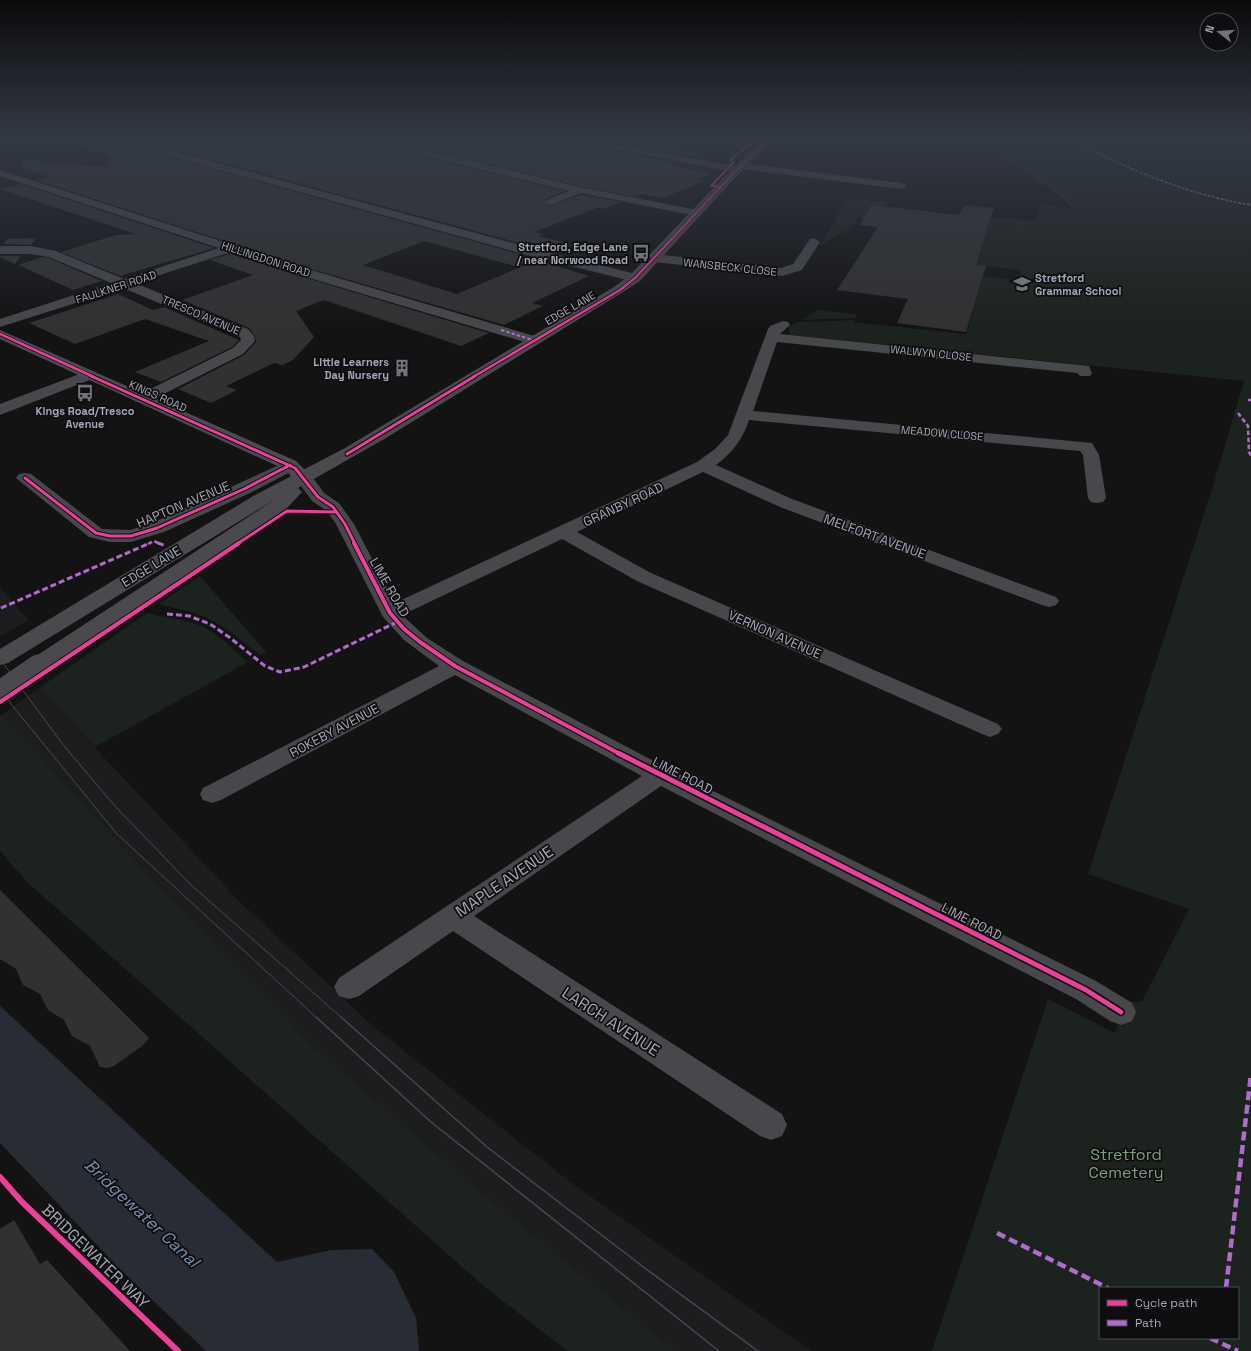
<svg xmlns="http://www.w3.org/2000/svg" width="1251" height="1351" viewBox="0 0 1251 1351" font-family="'Space Grotesk',sans-serif">
	<style>
		.built { fill: #1d1d1f }
		.green { fill: #1c221d; fill-rule: evenodd }
		.water { fill: #272c35 }
		.lines { fill: none; stroke-linecap: round; stroke-linejoin: round }
		.stream { fill: #272c35; fill-rule: evenodd }
		.building { fill: #313132 }
		.street { fill: #47484c; fill-rule: evenodd }
		.secondary { fill: #4b4c50; fill-rule: evenodd }
		.highway { fill: #4a4a4e; fill-rule: evenodd }
		.tram-far1 { stroke: #47494c; stroke-width: 1 }
		.tram { stroke: #47494c; stroke-width: 1.5 }
		.highway-bridge { stroke: #4a4a4e; stroke-width: 21 }
		.quiet-far4 { stroke: #b06ccc; stroke-width: 1.5; stroke-dasharray: 3 1.5; stroke-linecap: butt }
		.quiet-far3 { stroke: #b06ccc; stroke-width: 2; stroke-dasharray: 3.5 2; stroke-linecap: butt }
		.quiet-far2 { stroke: #b06ccc; stroke-width: 2.5; stroke-dasharray: 4.5 2.5; stroke-linecap: butt }
		.quiet-far1 { stroke: #b06ccc; stroke-width: 3; stroke-dasharray: 6 3; stroke-linecap: butt }
		.quiet { stroke: #b06ccc; stroke-width: 4.5; stroke-dasharray: 9 4.5; stroke-linecap: butt }
		.cycleway-far5-casing { stroke: #0e0d0f; stroke-width: 3 }
		.cycleway-far4-casing { stroke: #0e0d0f; stroke-width: 4 }
		.cycleway-far3-casing { stroke: #0e0d0f; stroke-width: 5 }
		.cycleway-far2-casing { stroke: #0e0d0f; stroke-width: 6 }
		.cycleway-far1-casing { stroke: #0e0d0f; stroke-width: 8 }
		.cycleway-casing { stroke: #0e0d0f; stroke-width: 8 }
		.cycleway-far5 { stroke: #ea4096; stroke-width: 2 }
		.cycleway-far4 { stroke: #ea4096; stroke-width: 2.5 }
		.cycleway-far3 { stroke: #ea4096; stroke-width: 3 }
		.cycleway-far2 { stroke: #ea4096; stroke-width: 4 }
		.cycleway-far1 { stroke: #ea4096; stroke-width: 5 }
		.cycleway { stroke: #ea4096; stroke-width: 6 }
		.labels { text-anchor: middle; stroke-width: 3.5; stroke-linejoin: round; paint-order: stroke }
		.far-poi-label { font-size: 11px; font-weight: bold; fill: #a4a7b5; stroke: #0e0d0f; text-anchor: end }
		.far-street-label { font-size: 11px; fill: #a4a7b5; stroke: #0e0d0f }
		.street-label { font-size: 13px; fill: #a4a7b5; stroke: #0e0d0f }
		.near-street-label { font-size: 16px; fill: #a4a7b5; stroke: #0e0d0f }
		.near-park-label { font-size: 16px; fill: #7ba082; stroke: #0e0d0f }
		.near-water-label { font-size: 17px; font-style: italic; fill: #7a90b0; stroke: #0e0d0f }
	</style>
	<rect width="100%" height="100%" fill="#131313"/>
	<path class="built" d="M0,587l28,33 -28,17z
		M39,688l201,214 135,126 199,157 237,166h-145l-315,-260 -170,-168 -179,-208z"/>
	<path class="green" d="M669,138h86l-13,10 -38,-2z
		M1025,138h226v1213h-319l116,-352 67,34 10,-34 7,3 10,-1 47,-92 -101,-35 124,-385 32,-108 -454,-46 -2,-8 10,-5 57,-2 -1,2 112,12 17,-58 36,4 2,-10 -45,-5 15,-48 45,4 5,-17 31,4 -15,-15 -42,-35h-5l-17,-18 32,1zM1100,1288h138v50h-138z
		M848,198l40,4 -3,4 -14,-1 -7,14 -6,-1 -5,8 -5,-1 2,4 -31,17z
		M818,310l37,4 2,1 -1,3 -55,2z
		M200,576l66,76 -6,3c-17,-13 -34,-28 -53,-37 -15,-8 -32,-9 -48,-14z
		M147,613c19,5 38,6 57,14 13,6 32,25 44,35l-153,85 -56,-59z
		M2,715l157,172 153,159 163,142 200,163h-107l-82,-63 -459,-406 -27,-31v-135z"/>
	<path class="water" d="M0,1006l277,256 54,-12 41,-1 22,23 22,46 3,33h-213l-87,-83 -119,-125z"/>
	<g class="lines">
		<path class="stream" d="M983,138h2l17,15 33,21 42,32v2h-2c-14,-11 -28,-23 -43,-33 -17,-11 -37,-20 -49,-37z"/>
	</g>
	<path class="building" d="M70,138h38l3,3 28,8 6,-3v-2l-16,-6h45l-26,7 -4,3 4,3 385,107 -18,8 -91,-25 -61,24 94,29 80,-34 52,16 -57,27 11,3 -39,19 -203,-59 -265,-86 13,-3 -28,-9 2,-8 85,7 2,-12 -40,-11z
		M195,138h164l3,3 202,50 -18,8v6l5,1 30,-11 40,7 -17,7 -5,-2 -65,25 9,2 -5,2 29,7 -18,8 -381,-103 24,-7z
		M382,138h183l6,4 105,21 -6,2 41,9 -13,5 6,2 -41,17 -20,-4 -7,3 -56,-11z
		M591,138h36l74,15 -10,4z
		M20,184l194,64 -94,28 -59,-24 55,-17 20,-1 -136,-45z
		M871,205l88,10 5,-10 30,3 -18,57 10,1 -20,66 -69,-9 11,-24 -71,-9 41,-63 -18,-2z
		M36,238l-5,7 -28,-1 4,-5z
		M231,254l62,20 196,59 -28,13 -137,-46 -28,11 18,26 -21,23 -11,5 -8,-2 -48,23 11,4 -26,13 -33,-14 66,-34 12,-13 -1,-6 -6,-8 -67,-28 71,-25 -43,-15z
		M0,256h21l-6,8 -15,-7z
		M42,257l7,1 53,23 -29,9 -55,-25z
		M118,294l35,16 11,-3 75,33 -7,7 -71,35 -26,-10 74,-31 -64,-22 -70,25 -46,-21z
		M0,890l149,148 -7,8 -28,20 -7,2 -7,-1 -10,-21 -18,-10 -8,-16 -16,-10 -8,-16 -17,-9 -7,-16 -16,-10z
		M14,1220l26,44 7,-4 83,91h-130v-122z"/>
	<g class="lines">
		<path class="street" d="M109,138h15l18,5 2,2 -5,3 -28,-8z
			M179,138h15l-2,2 -30,8 377,102 101,25 1,3 -6,4 -104,-26 -383,-106 -2,-2 2,-2z
			M360,138h16l204,49 117,23 6,3 -6,3 -116,-23 -30,12 -4,-1 -1,-2 1,-2 22,-9 -207,-51z
			M566,138h18l154,29v-3l4,-1 160,20 5,3 -5,3 -159,-20 -1,3 -4,1 -167,-32z
			M0,170l301,97 237,70 2,3 -2,3h-10l-235,-70 -62,-21 -96,31 113,46 6,7 1,5 -12,13 -95,48h-12l-2,-3 2,-3 97,-48 8,-8 -1,-3 -117,-49 -123,39v-8l111,-36 -62,-26 -19,-3h-30v-8h30l26,5 68,28 95,-31 -219,-72z
			M814,238l6,4 -18,28 -20,6 -128,-14 -6,-4 6,-4 127,14 12,-4 17,-25z
			M783,321l5,1 2,3 -10,9 309,32 3,7 -2,3h-10l-3,-3 -300,-31 -24,69 339,32 7,12 7,43 -3,4 -6,1 -6,-1 -3,-4 -5,-43 -3,-4 -331,-31c-6,19 -17,33 -33,45l76,34 264,98 3,4 -3,4 -7,2 -7,-2 -262,-98 -77,-35 -126,60 74,41 347,151 4,5 -4,5 -8,3 -8,-3 -345,-153 -75,-42 -160,76 25,23 36,23 206,108 427,212 36,22 4,9 -4,9 -11,4 -11,-4 -34,-22 -415,-213 -187,130 308,198 5,11 -5,11 -11,4 -11,-4 -307,-205 -94,65 -10,3 -10,-3 -5,-9 5,-9 303,-202 -187,-101 -234,125 -9,3 -9,-3 -3,-6 3,-6 236,-122 -35,-26 -21,-23 -47,-93 -9,-13 -15,-10 -16,-22 3,-4 6,-1 6,1 13,18 15,10 15,21 41,79 302,-141 18,-13 13,-14 40,-106 2,-3z
			M90,370l5,2 3,3 -3,3 -95,37v-11z
			M290,460l6,1 3,4 -3,4 -46,24 -86,39 -33,10h-21l-21,-5 -73,-59 3,-4 6,-1 6,1 71,55 28,1 20,-6z"/>
		<path class="secondary" d="M0,330l296,131 18,18 -3,4c-13,3 -18,-6 -27,-14l-284,-130z"/>
		<path class="highway" d="M765,138h10l-42,42 -93,101 -17,11 -237,146 -88,50 4,4 -16,17 -240,161 -8,2 -8,-2 -3,-5 3,-5 247,-162 -269,165 -8,2v-16l255,-154 90,-47 269,-161 16,-12 95,-99z"/>
		<path class="tram-far1" d="M0,659l64,87 50,59 76,79 152,134
			M0,687l11,17 106,130 200,184"/>
		<path class="tram" d="M316,1017l115,105 288,229
			M341,1017l146,130 159,122 112,82"/>
		<path class="highway-bridge" d="M0,691l38,-26"/>
		<path class="quiet-far4" d="M1066,138c60,30 119,56 185,67"/>
		<path class="quiet-far3" d="M501,330l32,10"/>
		<path class="quiet-far2" d="M1248,400h3
			M1238,413l10,13 1,26 2,4
			M148,544l6,-3 6,3"/>
		<path class="quiet-far1" d="M158,543l8,3
			M1,608l149,-65
			M167,614l22,2 21,8 19,13 36,29 15,6 24,-5 93,-45"/>
		<path class="quiet" d="M997,1233l111,55
			M1226,1288l25,-214
			M1210,1338l28,13"/>
		<g class="cycleway-far5-casing">
			<path id="cycleway-far5" d="M721,187l-10,-1 22,-23 -2,-4 27,-21
				M667,244l62,-66 41,-40"/>
		</g>
		<g class="cycleway-far4-casing">
			<path id="cycleway-far4" d="M0,334l94,43
				M473,377l147,-87 15,-12 33,-35"/>
		</g>
		<g class="cycleway-far3-casing">
			<path id="cycleway-far3" d="M91,376l204,92 23,29 15,10 12,17 10,20
				M347,454l128,-78
				M25,478l71,55 14,3h21l26,-8 87,-39 46,-24
				M237,544l50,-33 49,1"/>
		</g>
		<g class="cycleway-far2-casing">
			<path id="cycleway-far2" d="M354,543l36,70 14,16 16,13 35,24 165,88
				M0,702l239,-159"/>
		</g>
		<g class="cycleway-far1-casing">
			<path id="cycleway-far1" d="M618,753l468,237 35,22"/>
		</g>
		<g class="cycleway-casing">
			<path id="cycleway" d="M0,1177l22,25 156,149"/>
		</g>
		<use href="#cycleway-far5" class="cycleway-far5"/>
		<use href="#cycleway-far4" class="cycleway-far4"/>
		<use href="#cycleway-far3" class="cycleway-far3"/>
		<use href="#cycleway-far2" class="cycleway-far2"/>
		<use href="#cycleway-far1" class="cycleway-far1"/>
		<use href="#cycleway" class="cycleway"/>
	</g>
	<linearGradient id="sky" x2="0" y2="1"><stop stop-color="#0a0a0a"/><stop offset="0.42" stop-color="#333944"/><stop offset="1" stop-color="#333944" stop-opacity="0"/></linearGradient>
	<rect width="1251" height="327" fill="url(#sky)"/>
	<defs>
		<g id="bus-bare" transform="scale(1.38)"><path d="M-5-6H5V4H4V6H2V4H-2V6H-4V4H-5ZM-3.5-4V0h7V-4ZM-3.5 1.2v1.5H-2V1.2ZM2 1.2v1.5H3.5V1.2Z" fill="#71737c" stroke="#0e0d0f" stroke-width="2.5" paint-order="stroke"/></g>
		<g id="school-bare" transform="scale(1.38)"><path d="M0-5L7-2L0 1L-7-2ZM-4 1L0 2.5L4 1V4Q0 6-4 4Z" fill="#71737c" stroke="#0e0d0f" stroke-width="2.5" paint-order="stroke"/></g>
		<g id="building-bare" transform="scale(1.38)"><path d="M-4-6H4V6H1V3H-1V6H-4ZM-2.5-4.3h1.7v1.8h-1.7ZM.8-4.3h1.7v1.8H.8ZM-2.5-1h1.7V.8h-1.7ZM.8-1h1.7V.8H.8Z" fill="#71737c" stroke="#0e0d0f" stroke-width="2.5" paint-order="stroke"/></g>
	</defs>
	<g fill-rule="evenodd">
		<use href="#bus-bare" x="641" y="253"/>
		<use href="#school-bare" x="1022" y="284"/>
		<use href="#building-bare" x="402" y="368"/>
		<use href="#bus-bare" x="85" y="393"/>
	</g>
	<g class="labels">
		<g class="far-poi-label">
			<text x="628" y="251">Stretford, Edge Lane<tspan x="628" dy="13">/ near Norwood Road</tspan></text>
			<text x="1035" y="282" text-anchor="start">Stretford<tspan x="1035" dy="13">Grammar School</tspan></text>
			<text x="389" y="366">Little Learners<tspan x="389" dy="13">Day Nursery</tspan></text>
			<text x="85" y="415" text-anchor="middle">Kings Road/Tresco<tspan x="85" dy="13">Avenue</tspan></text>
		</g>
		<g class="far-street-label">
			<text transform="translate(266 259) rotate(18)" y="4">HILLINGDON ROAD</text>
			<text transform="translate(730 267) rotate(6)" y="4">WANSBECK CLOSE</text>
			<text transform="translate(116 287) rotate(-18)" y="4">FAULKNER ROAD</text>
			<text transform="translate(570 308) rotate(-30)" y="4">EDGE LANE</text>
			<text transform="translate(201 315) rotate(23)" y="4">TRESCO AVENUE</text>
			<text transform="translate(931 353) rotate(6)" y="4">WALWYN CLOSE</text>
			<text transform="translate(158 396) rotate(24)" y="4">KINGS ROAD</text>
			<text transform="translate(942 433) rotate(5)" y="4">MEADOW CLOSE</text>
		</g>
		<g class="street-label">
			<text transform="translate(183 504) rotate(-23)" y="5">HAPTON AVENUE</text>
			<text transform="translate(623 504) rotate(-25)" y="5">GRANBY ROAD</text>
			<text transform="translate(875 536) rotate(20)" y="5">MELFORT AVENUE</text>
			<text transform="translate(151 566) rotate(-31)" y="5">EDGE LANE</text>
			<text transform="translate(390 587) rotate(60)" y="5">LIME ROAD</text>
			<text transform="translate(775 634) rotate(24)" y="5">VERNON AVENUE</text>
			<text transform="translate(334 730) rotate(-28)" y="5">ROKEBY AVENUE</text>
			<text transform="translate(683 775) rotate(27)" y="5">LIME ROAD</text>
			<text transform="translate(972 921) rotate(27)" y="5">LIME ROAD</text>
		</g>
		<g class="near-street-label">
			<text transform="translate(504 881) rotate(-34)" y="6">MAPLE AVENUE</text>
			<text transform="translate(611 1021) rotate(33)" y="6">LARCH AVENUE</text>
			<text transform="translate(96 1256) rotate(44)" y="6">BRIDGEWATER WAY</text>
		</g>
		<g class="near-park-label">
			<text x="1126" y="1160">Stretford<tspan x="1126" dy="18">Cemetery</tspan></text>
		</g>
		<g class="near-water-label">
			<text transform="translate(142 1213) rotate(43)" y="6">Bridgewater Canal</text>
		</g>
	</g>
	<rect x="1099" y="1287" width="140" height="52" fill="#0e0d0f" stroke="#4a4b51"/>
	<rect x="1107" y="1300" width="20" height="6" fill="#ea4096" stroke="#4a4b51"/>
	<text x="1135" y="1307" font-size="12" fill="#a4a7b5">Cycle path</text>
	<rect x="1107" y="1320" width="20" height="6" fill="#b06ccc" stroke="#4a4b51"/>
	<text x="1135" y="1327" font-size="12" fill="#a4a7b5">Path</text>
	<g transform="translate(1219 32) rotate(287)"><circle r="19" fill="#0e0d0f" stroke="#4a4b51"/>
	<path d="M0-3L7 15L0 10L-7 15Z" fill="#71737c"/>
	<text y="-6" font-size="11" font-weight="bold" text-anchor="middle" fill="#a4a7b5">N</text>
	</g>
</svg>
